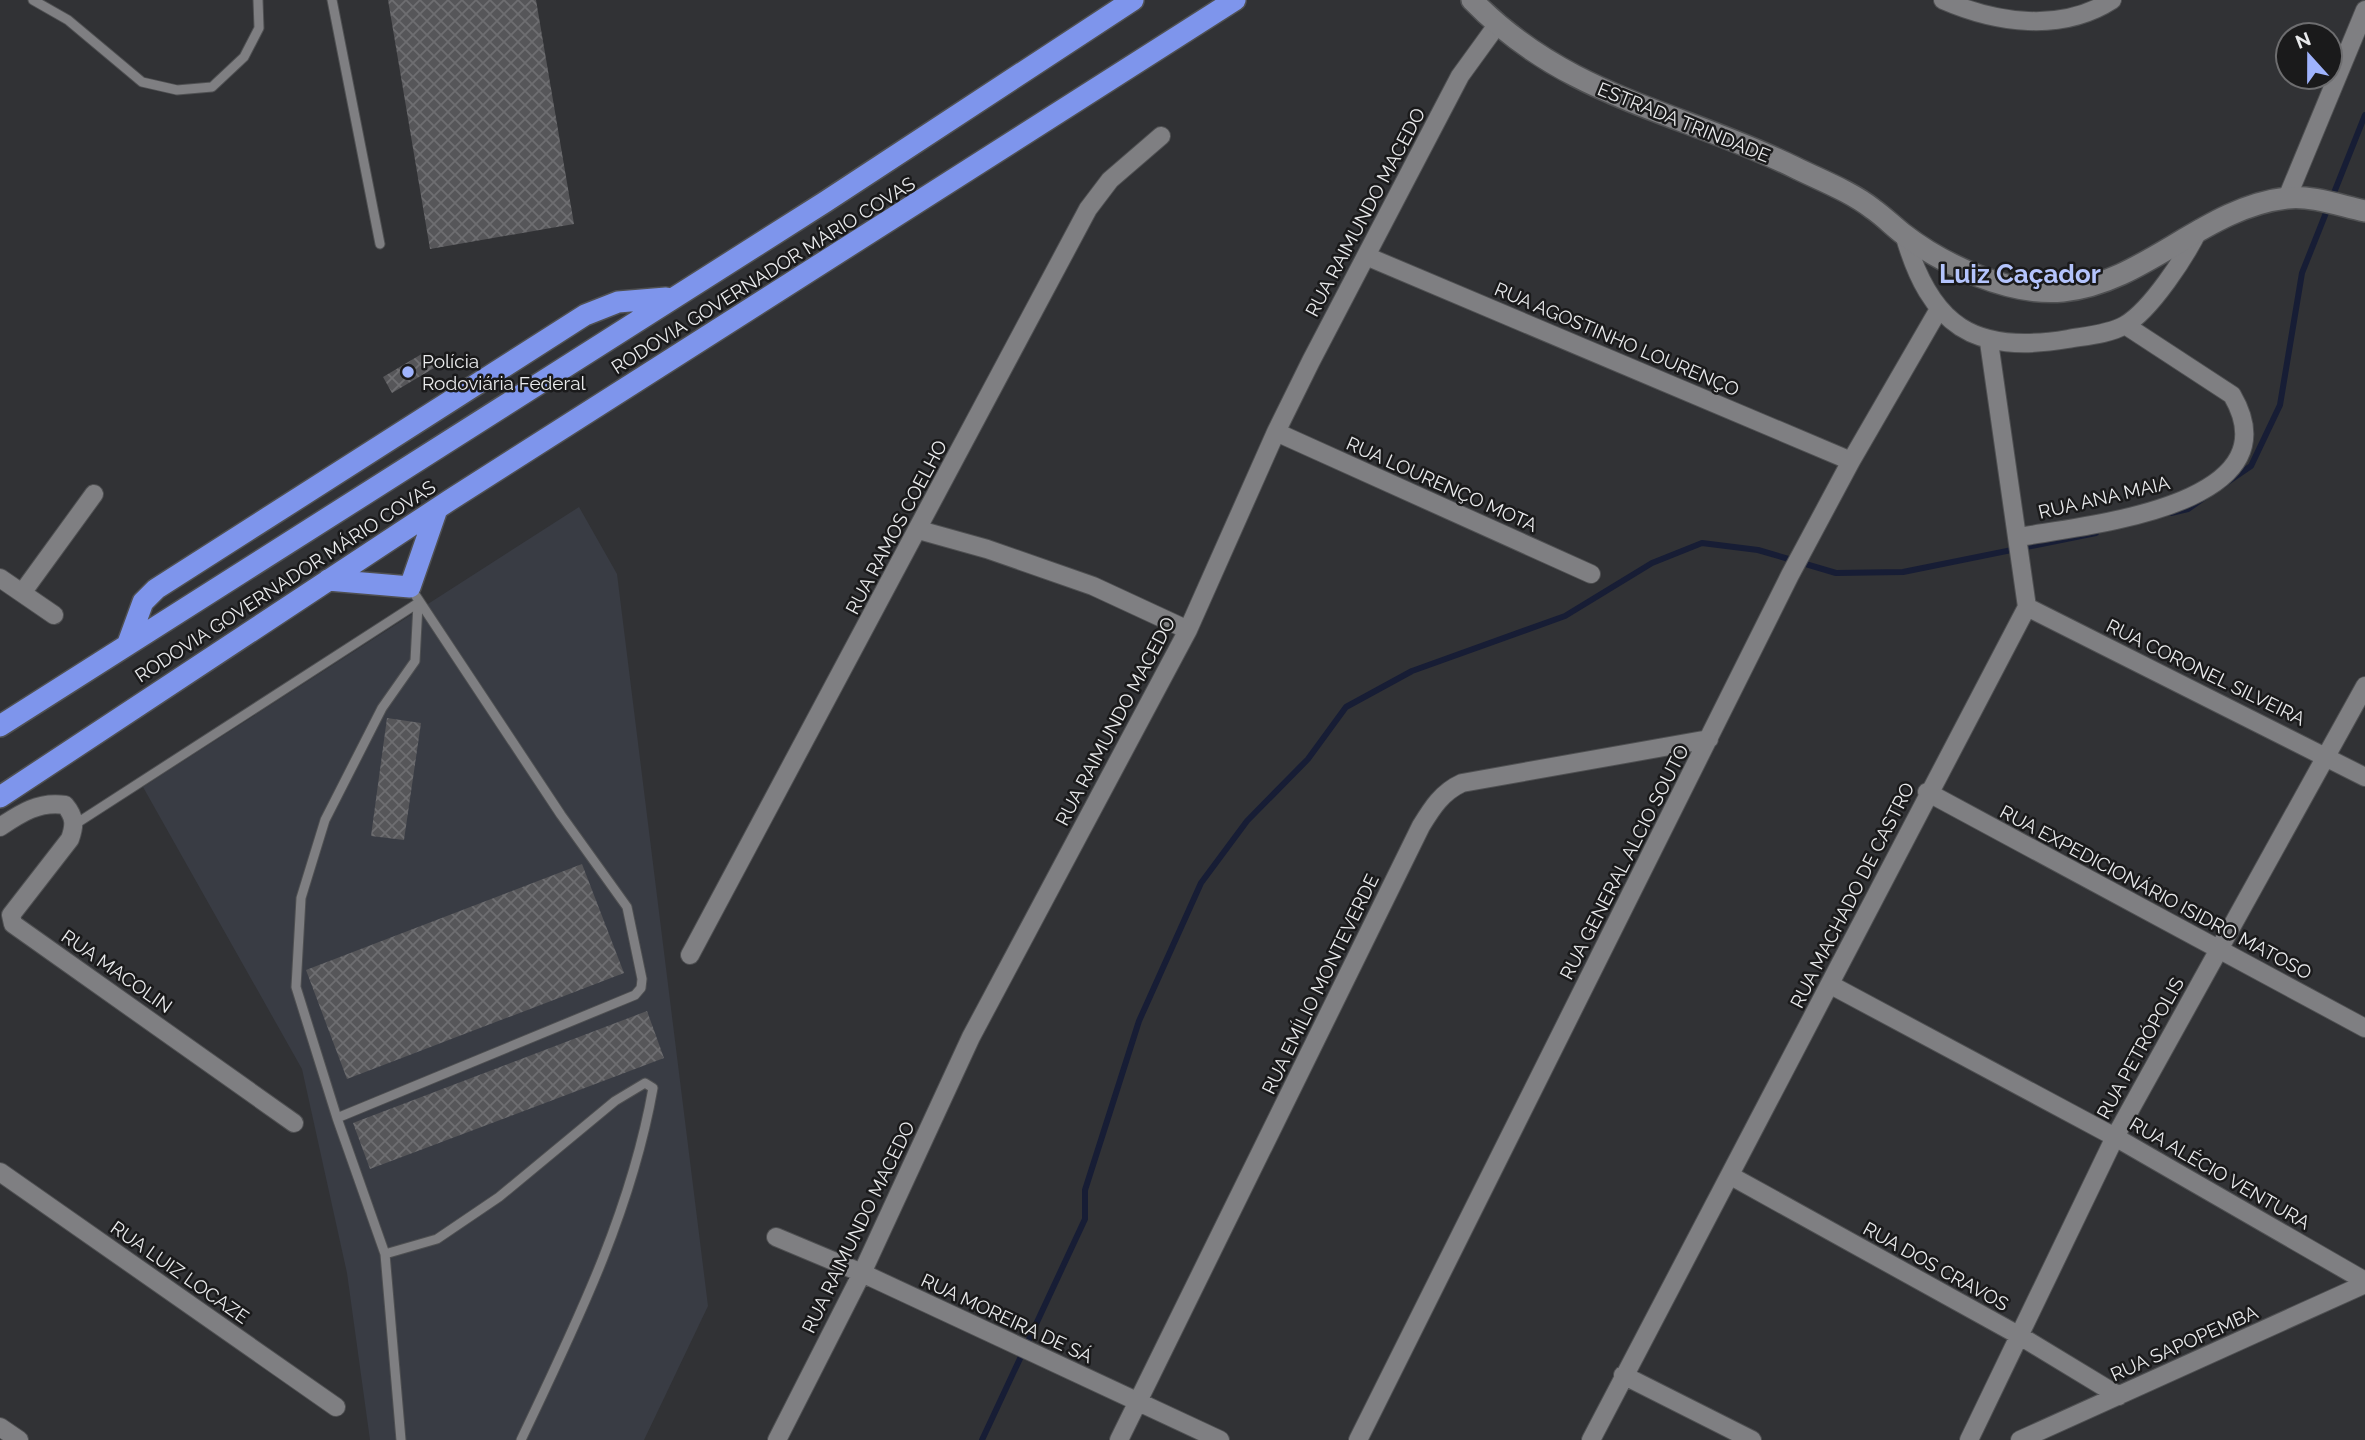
<svg xmlns="http://www.w3.org/2000/svg" width="2365" height="1440" viewBox="0 0 2365 1440" font-family="Raleway,sans-serif">
	<style>
		.built { fill: #393c44 }
		.lines { fill: none; stroke-linecap: round; stroke-linejoin: round }
		.stream { stroke: #171d35; stroke-width: 6 }
		.building { fill: url(#building-cross-hatch) }
		.lane-casing { stroke: #4f5052; stroke-width: 11 }
		.street-casing { stroke: #4f5052; stroke-width: 20 }
		.secondary-casing { stroke: #4f5052; stroke-width: 24 }
		.highway-casing { stroke: #4f5052; stroke-width: 24 }
		.lane { stroke: #7f7f82; stroke-width: 9 }
		.street { stroke: #7f7f82; stroke-width: 18 }
		.secondary { stroke: #7f7f82; stroke-width: 21 }
		.highway { stroke: #7e95ec; stroke-width: 21 }
		.poi-dot { fill: #9fb3fd; stroke: #1a1a1b; stroke-width: 2.5 }
		.labels { text-anchor: middle; stroke-width: 5; stroke-linejoin: round; paint-order: stroke }
		.street-label { font-size: 19px; fill: #e9eaec; stroke: #1a1a1b }
		.poi-label { font-size: 19px; fill: #e9eaec; stroke: #1a1a1b; text-anchor: start }
		.district-label { font-size: 26px; font-weight: bold; fill: #b4c4fc; stroke: #1a1a1b }
	</style>
	<defs>
		<pattern id="building-cross-hatch" width="8" height="8" patternUnits="userSpaceOnUse" patternTransform="scale(1.75)"><rect width="8" height="8" fill="#565659"/><path d="M0 0l8 8M0 8l8-8" fill="none" stroke="#6e6e71"/></pattern>
	</defs>
	<rect width="100%" height="100%" fill="#313235"/>
	<path class="built" d="M579,507l38,67 91,732 -64,134h-274l-23,-167 -45,-204 -159,-282z"/>
	<g class="lines">
		<path class="stream" d="M2223,485l28,-19 29,-61 22,-132 63,-158
			M2171,513l17,-4 17,-12
			M982,1440l103,-221v-29l54,-169 62,-138 46,-62 61,-62 38,-52 66,-36 153,-55 87,-53 50,-20 56,7 78,23 67,-1 193,-39"/>
	</g>
	<path class="building" d="M388,0h148l38,224 -144,25z
		M425,352l9,16 -42,25 -9,-16z
		M387,718l34,5 -17,117 -33,-4z
		M582,864l42,109 -277,106 -41,-109z
		M647,1011l17,47 -294,111 -17,-46z"/>
	<g class="lines">
		<g class="lane-casing">
			<path id="lane" d="M33,0l35,20 74,62 35,8 35,-3 32,-30 15,-29 -1,-28
				M332,0l48,244
				M74,825l344,-222
				M337,1118l-41,-131 5,-89 24,-78 57,-112 33,-47 3,-57
				M385,1254l52,-15 62,-42 116,-96 30,-18 8,5c-22,125 -78,238 -132,352
				M401,1440l-16,-186 -48,-136 298,-123 6,-7 1,-9 -15,-72 -66,-92 -151,-228"/>
		</g>
		<g class="street-casing">
			<path id="street" d="M1943,0c53,23 118,33 169,0
				M2287,198l78,-188
				M1904,234c26,92 70,121 164,105 17,-3 42,-5 57,-14 26,-15 61,-69 74,-96
				M1366,256l485,205
				M1276,432l315,142
				M919,530l68,19 106,37 95,44
				M2019,537c67,-12 278,-31 213,-142l-107,-70
				M0,578l54,37
				M22,593l72,-99
				M2027,607l338,170
				M1927,792l438,236
				M0,827c21,-14 39,-26 65,-22 10,12 10,20 5,34l-59,76 2,9 281,199
				M690,955l398,-746 22,-29 51,-44
				M1831,985l284,152 250,144
				M0,1172l336,235
				M1731,1176l289,160 99,60
				M776,1237l86,36 358,167
				M1623,1375l129,65
				M0,1427l19,13
				M777,1440l85,-167 109,-236 217,-407 88,-198 35,-71 149,-285 37,-51
				M1119,1440l302,-614c11,-18 21,-34 41,-43l247,-44
				M1358,1440l432,-865 61,-114 88,-152
				M1591,1440l436,-833 -38,-265
				M1969,1440l146,-303 250,-451
				M2020,1440l345,-156"/>
		</g>
		<g class="secondary-casing">
			<path id="secondary" d="M1472,0c94,97 207,111 322,167 26,13 56,24 79,42 10,7 19,16 29,24 41,32 108,63 161,58 82,-8 141,-84 224,-93 25,-3 54,8 78,13"/>
		</g>
		<g class="highway-casing">
			<path id="highway" d="M328,580l82,7 27,-78
				M128,643l15,-41 13,-13 429,-274 33,-13 48,-4
				M0,726l825,-524 308,-202
				M0,797l450,-297 785,-500"/>
		</g>
		<use href="#lane" class="lane"/>
		<use href="#street" class="street"/>
		<use href="#secondary" class="secondary"/>
		<use href="#highway" class="highway"/>
	</g>
	<circle class="poi-dot" cx="408" cy="372" r="7"/>
	<g class="labels">
		<g class="street-label">
			<text transform="translate(1684 122) rotate(22)" y="7">ESTRADA TRINDADE</text>
			<text transform="translate(1365 212) rotate(-62)" y="7">RUA RAIMUNDO MACEDO</text>
			<text transform="translate(763 275) rotate(-32)" y="7">RODOVIA GOVERNADOR MÁRIO COVAS</text>
			<text transform="translate(1617 339) rotate(23)" y="7">RUA AGOSTINHO LOURENÇO</text>
			<text transform="translate(1442 484) rotate(24)" y="7">RUA LOURENÇO MOTA</text>
			<text transform="translate(2104 497) rotate(-13)" y="7">RUA ANA MAIA</text>
			<text transform="translate(896 527) rotate(-62)" y="7">RUA RAMOS COELHO</text>
			<text transform="translate(285 581) rotate(-33)" y="7">RODOVIA GOVERNADOR MÁRIO COVAS</text>
			<text transform="translate(2206 672) rotate(26)" y="7">RUA CORONEL SILVEIRA</text>
			<text transform="translate(1115 721) rotate(-62)" y="7">RUA RAIMUNDO MACEDO</text>
			<text transform="translate(1624 862) rotate(-63)" y="7">RUA GENERAL ALCIO SOUTO</text>
			<text transform="translate(2156 892) rotate(28)" y="7">RUA EXPEDICIONÁRIO ISIDRO MATOSO</text>
			<text transform="translate(1852 895) rotate(-63)" y="7">RUA MACHADO DE CASTRO</text>
			<text transform="translate(117 971) rotate(35)" y="7">RUA MACOLIN</text>
			<text transform="translate(1320 984) rotate(-64)" y="7">RUA EMÍLIO MONTEVERDE</text>
			<text transform="translate(2140 1048) rotate(-61)" y="7">RUA PETRÓPOLIS</text>
			<text transform="translate(2220 1173) rotate(30)" y="7">RUA ALÉCIO VENTURA</text>
			<text transform="translate(858 1227) rotate(-64)" y="7">RUA RAIMUNDO MACEDO</text>
			<text transform="translate(1936 1266) rotate(29)" y="7">RUA DOS CRAVOS</text>
			<text transform="translate(180 1272) rotate(35)" y="7">RUA LUIZ LOCAZE</text>
			<text transform="translate(1007 1318) rotate(25)" y="7">RUA MOREIRA DE SÁ</text>
			<text transform="translate(2184 1343) rotate(-24)" y="7">RUA SAPOPEMBA</text>
		</g>
		<g class="poi-label">
			<text x="422" y="368">Polícia<tspan x="422" dy="22">Rodoviária Federal</tspan></text>
		</g>
		<g class="district-label">
			<text x="2020" y="283">Luiz Caçador</text>
		</g>
	</g>
	<g transform="translate(2309 56) rotate(339)"><circle r="33" fill="#1a1a1b" stroke="#6d6d6f" stroke-width="2"/>
	<path d="M0-5L12 26L0 18L-12 26Z" fill="#9fb3fd"/>
	<text y="-10" font-size="19" font-weight="bold" text-anchor="middle" fill="#e9eaec">N</text>
	</g>
</svg>
